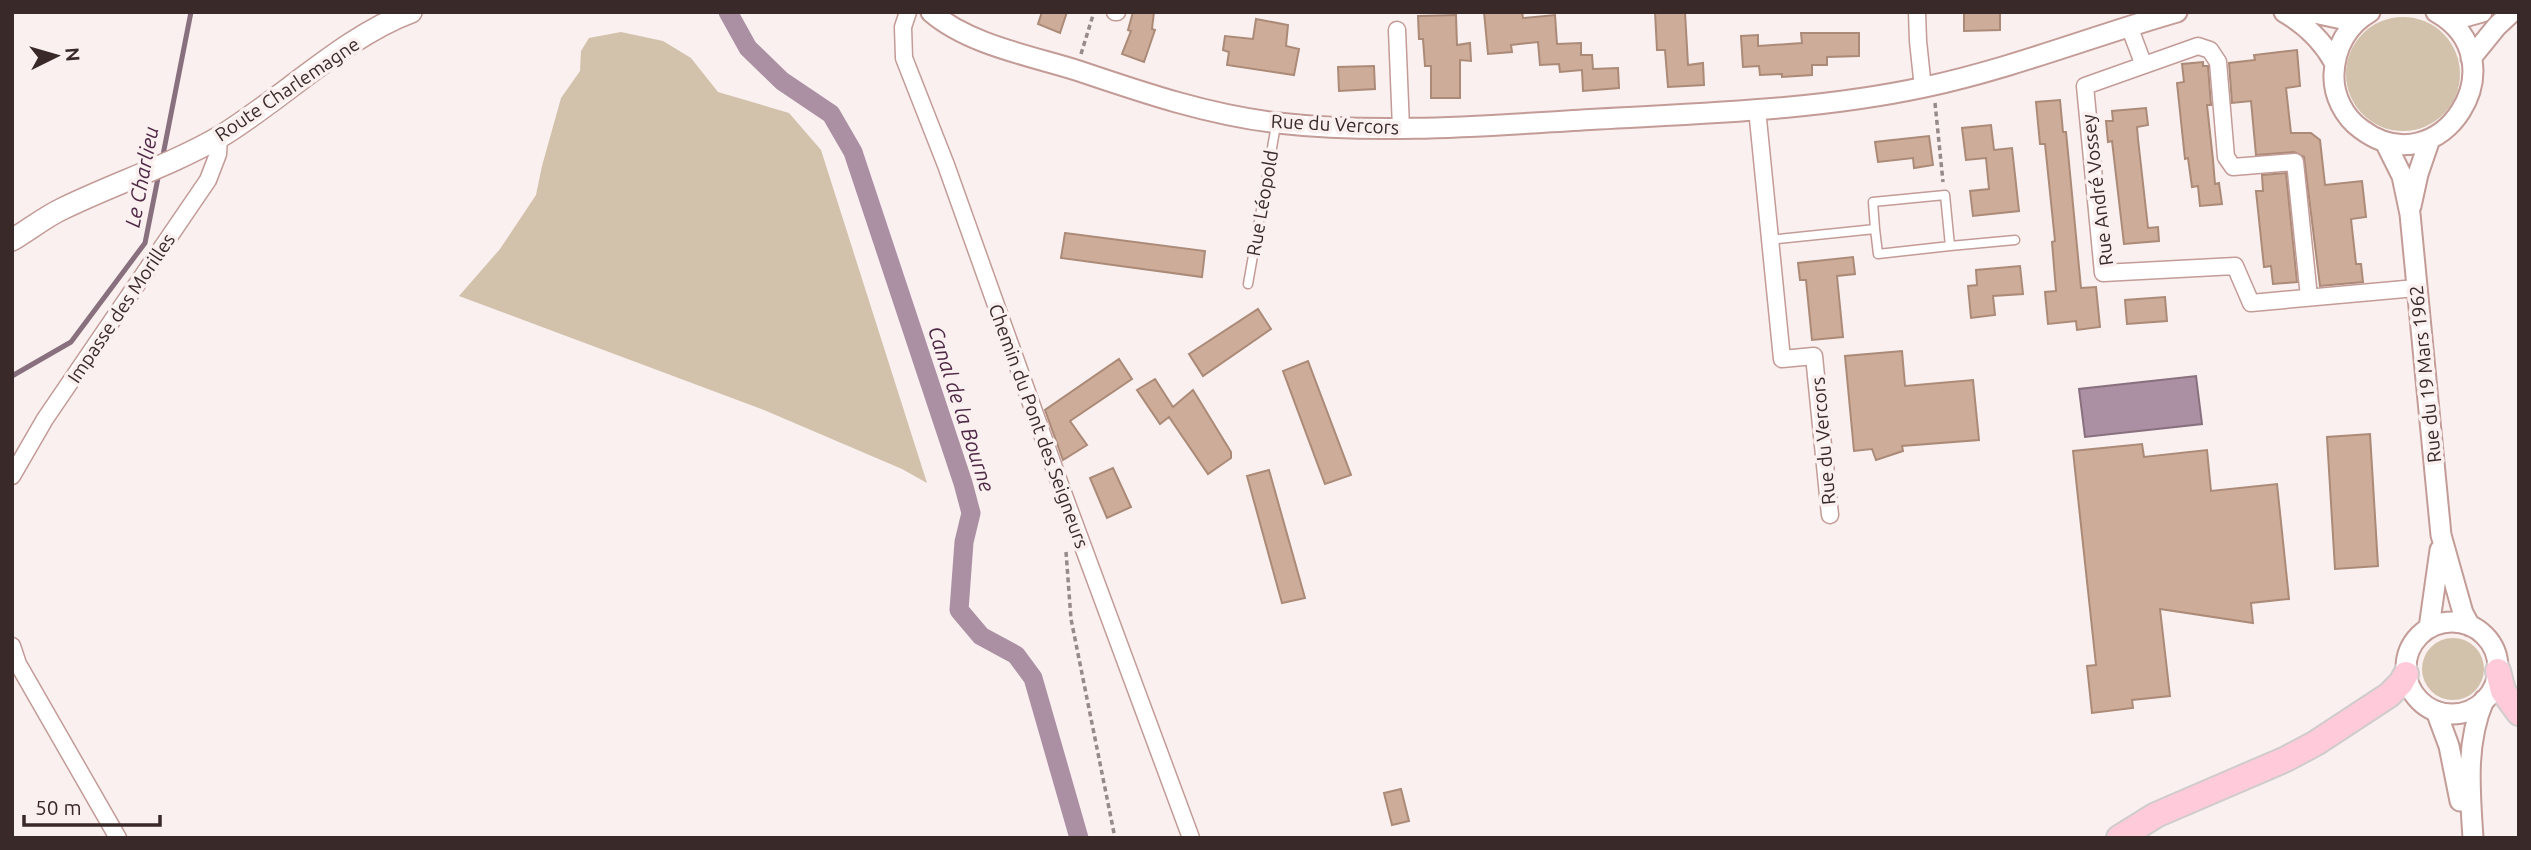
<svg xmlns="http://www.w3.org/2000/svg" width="2531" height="850" viewBox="0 0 2531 850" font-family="Ubuntu,sans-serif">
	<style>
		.green { fill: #d2c1ab }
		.water { fill: #ab8fa3; stroke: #89707e; stroke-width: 2 }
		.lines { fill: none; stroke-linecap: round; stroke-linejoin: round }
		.stream { stroke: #89707e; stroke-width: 5 }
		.canal { stroke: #ab8fa3; stroke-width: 19 }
		.building { fill: #ceac9a; stroke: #ab8a78; stroke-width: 2 }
		.service-casing { stroke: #c39b97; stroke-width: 11 }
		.minor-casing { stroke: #c39b97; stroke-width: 19 }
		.tertiary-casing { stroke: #c39b97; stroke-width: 23 }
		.secondary-casing { stroke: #c39b97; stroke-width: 24 }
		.trunk-casing { stroke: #cfcccb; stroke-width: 28 }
		.path { stroke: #978a89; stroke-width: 3.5; stroke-dasharray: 5 3.5; stroke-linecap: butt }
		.service { stroke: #fff; stroke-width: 8 }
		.minor { stroke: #fff; stroke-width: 16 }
		.tertiary { stroke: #fff; stroke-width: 19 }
		.secondary { stroke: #fff; stroke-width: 21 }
		.trunk { stroke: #ffcbda; stroke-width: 24 }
		.labels { text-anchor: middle; stroke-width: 7; stroke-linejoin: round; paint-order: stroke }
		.street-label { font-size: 19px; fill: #392928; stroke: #f9f0ef }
		.water-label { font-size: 21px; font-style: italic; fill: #4f2846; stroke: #f9f0ef }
	</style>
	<rect width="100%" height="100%" fill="#f9f0ef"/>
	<path class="green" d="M2346 74a57 57 0 1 1 114 0a57 57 0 1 1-114 0Z
		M621,32l42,9 28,17 27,34 71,21 32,37 106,333 -25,-14 -138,-59 -305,-114 41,-47 36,-54 6,-29 19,-68 19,-27 1,-20 8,-13z
		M2422 669a31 31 0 1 1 62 0a31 31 0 1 1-62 0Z"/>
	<path class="water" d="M2196,376l6,48 -117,13 -6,-48z"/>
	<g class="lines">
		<path class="stream" d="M162,160l29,-148
			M12,376l59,-34 74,-99 14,-70"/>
		<path class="canal" d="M728,12l20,36 34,33 49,33 22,38 110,331 8,30 -7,29 -5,68 22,26 35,19 17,23 46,160"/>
	</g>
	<path class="building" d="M1042,12h25l-7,21 -22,-9z
		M1133,12h21l-2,17 3,1 -11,32 -22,-8 9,-23 -3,-1z
		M1484,12h38l1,6 32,-3 2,29 24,-1v12h11l1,14 25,-1 1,20 -36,3 -1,-21 -22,2 -1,-8 -19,1 -2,-23 -27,3 1,7 -24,2z
		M1655,12h30l3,53 15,-2 1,22 -36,2 -3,-37h-8z
		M1964,12h36v18l-36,1z
		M1456,15l1,30 13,-2 1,18 -11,-1v38h-29v-32h-6l-2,-27h-4l-1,-23z
		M1256,19l32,6 -2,21 13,3 -5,26 -67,-10 2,-13 -6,-2 2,-14 28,3z
		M1801,33h58v23l-32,1v8h-15v10l-30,2v-3l-22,1 -1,-9 -16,1 -2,-31 17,-1v11l44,-3z
		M2297,50l3,36 -14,2 5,45h20l9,7 5,45 37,-4 4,36 -15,2 5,45h5l2,18 -43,4 -16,-129 -10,-5 -38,3 -5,-54 -19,2 -3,-40 26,-3 -1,-5z
		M2203,62v4h5l3,39h-4l6,55 2,24 4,-1 3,21 -22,2 -2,-20 -6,1 -4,-29 -3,1 -8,-76 7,-1 -2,-18z
		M1374,66l1,23 -36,2 -1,-24z
		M2060,100l3,32h3l1,10 14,146 15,-1 4,40 -23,3 -1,-9 -28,3 -3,-32 11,-1 -4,-49 3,-1 -10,-97h-5l-4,-42z
		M2146,108l2,17 -11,2 1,12 10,89 10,-1 1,14 -35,3 -12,-103 -4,1 -2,-21h7l-1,-10z
		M1991,125l3,25 18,-2 7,63 -46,5 -3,-25 19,-2 -3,-31 -20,2 -4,-32z
		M1929,136l4,29 -19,3 -1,-10 -35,4 -3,-20z
		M2286,173l11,109 -24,2 -2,-18 -7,1 -8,-76h7l-1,-16z
		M1065,233l140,18 -3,26 -141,-19z
		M1853,257l2,17 -18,2 6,61 -31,3 -6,-60h-6l-2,-17z
		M2020,266l3,28 -30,2 2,19 -24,3 -3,-32 9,-1 -1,-15z
		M2165,297l2,24 -40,3 -2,-24z
		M1258,309l13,20 -68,47 -14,-22z
		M1902,351l3,35 68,-6 6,60 -77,6 1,5 -27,9 -4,-11 -18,2 -9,-95z
		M1119,359l13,20 -62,42 17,24 -24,15 -18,-50z
		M1308,361l43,114 -26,9 -42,-113z
		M1155,379l18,28 20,-17 38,62v6l-23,16 -39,-57 -9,7 -23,-34z
		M2370,434l8,132 -43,3 -8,-132z
		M2142,444l2,13 63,-7 4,41 66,-7 12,115 -38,4 2,20 -93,-14 10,87 -38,4 1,8 -41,5 -5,-47 9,-1 -23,-214z
		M1113,468l18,39 -24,11 -17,-40z
		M1269,470l36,128 -23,5 -35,-127z
		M1401,789l8,32 -17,4 -8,-32z"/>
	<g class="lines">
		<g class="service-casing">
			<path id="service" d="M1769,240l106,-11 3,25 72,-8 -5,-51 -72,7 2,27
				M1950,246l65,-6
				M1248,284l28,-159"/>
		</g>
		<g class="minor-casing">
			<path id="minor" d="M908,12l-5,15 1,31 42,107 116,325 129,348
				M1115,12h2
				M1917,12l1,29 5,47
				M2129,26l14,37
				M1397,30l4,98
				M1757,109l25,250 32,-3 16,159
				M2309,297l-14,-135 -62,5 -7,-10 -8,-95 -8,-12 -12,-4 -113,40 18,187 132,-7 16,37 165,-15
				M12,476l33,-57 163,-239 10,-26 1,-17
				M12,646l6,18 100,174"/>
		</g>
		<g class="tertiary-casing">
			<path id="tertiary" d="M931,12c38,33 101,44 148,59 65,22 130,44 199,52 106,12 215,2 321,-4 108,-6 219,-9 326,-32 85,-18 168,-51 252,-75
				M2284,12c22,13 38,28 50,50
				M2310,12l46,10
				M2370,12c-23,13 -35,36 -36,62 -1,21 10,43 27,55 80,60 161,-69 75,-117
				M2450,21l32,-9
				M2471,58l26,-32 15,-14
				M2385,142l17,34 8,38 31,321 22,78 7,13
				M2411,206l7,-32 12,-35
				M2406 668a46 46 0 1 1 92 0a46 46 0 1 1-92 0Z
				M2429,628l11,-78
				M2436,711l13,35 11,55
				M2473,838c-3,-47 -8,-94 11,-138"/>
		</g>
		<g class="secondary-casing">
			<path id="secondary" d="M12,240c17,-10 33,-23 50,-31 53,-26 110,-44 161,-74 60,-37 123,-99 188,-123"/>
		</g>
		<g class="trunk-casing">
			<path id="trunk" d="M2498,671l5,20 16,22
				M2119,838l37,-23 130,-56 30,-16 73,-48 12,-12 5,-9"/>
		</g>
		<path class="path" d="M1081,54l13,-42
			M1935,103l8,79
			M1066,552l5,67 44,219"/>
		<use href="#service" class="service"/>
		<use href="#minor" class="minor"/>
		<use href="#tertiary" class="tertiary"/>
		<use href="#secondary" class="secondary"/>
		<use href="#trunk" class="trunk"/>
	</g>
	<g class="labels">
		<g class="street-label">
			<text transform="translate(287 89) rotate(-34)" y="7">Route Charlemagne</text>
			<text transform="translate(1335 124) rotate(3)" y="7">Rue du Vercors</text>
			<text transform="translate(2097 190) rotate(-97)" y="7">Rue André Vossey</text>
			<text transform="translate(1262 203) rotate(-80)" y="7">Rue Léopold</text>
			<text transform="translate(121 308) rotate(-56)" y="7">Impasse des Morilles</text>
			<text transform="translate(2425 374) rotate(-96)" y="7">Rue du 19 Mars 1962</text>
			<text transform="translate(1039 426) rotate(70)" y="7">Chemin du Pont des Seigneurs</text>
			<text transform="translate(1823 441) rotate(-95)" y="7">Rue du Vercors</text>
		</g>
		<g class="water-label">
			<text transform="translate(142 177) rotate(-79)" y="7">Le Charlieu</text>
			<text transform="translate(961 409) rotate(72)" y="7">Canal de la Bourne</text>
		</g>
	</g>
	<rect width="2531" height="850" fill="none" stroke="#392928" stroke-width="28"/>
	<g transform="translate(56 56) rotate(85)" stroke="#f9f0ef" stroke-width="5" paint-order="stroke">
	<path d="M0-5L12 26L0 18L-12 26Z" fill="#392928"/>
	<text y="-10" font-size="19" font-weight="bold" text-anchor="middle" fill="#392928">N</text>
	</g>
	<path d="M24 815v10h136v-10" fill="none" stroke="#392928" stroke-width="3.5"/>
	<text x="35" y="815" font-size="21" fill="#392928" stroke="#f9f0ef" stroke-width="5" paint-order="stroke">50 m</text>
</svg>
